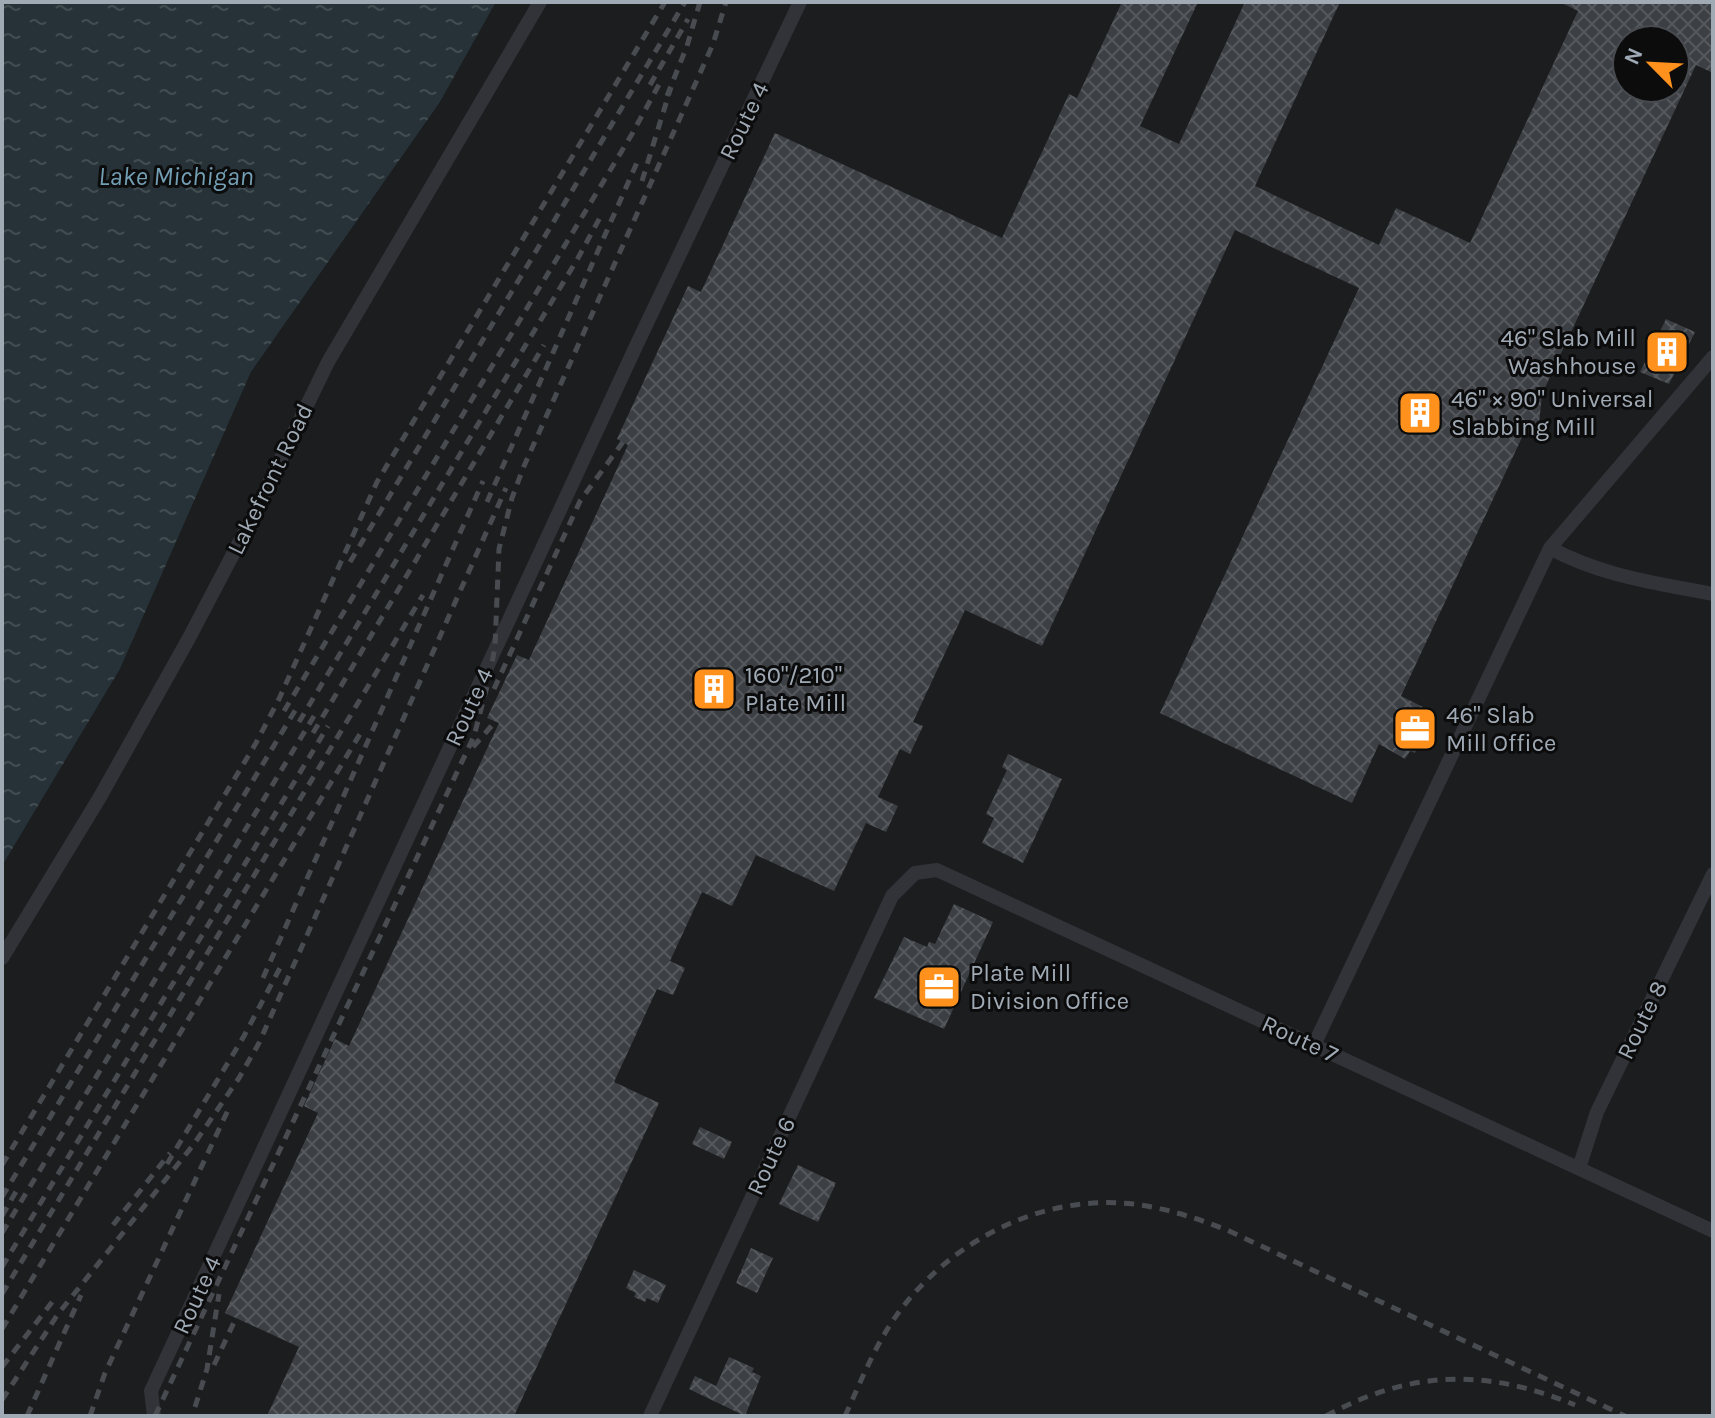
<svg xmlns="http://www.w3.org/2000/svg" width="1715" height="1418" viewBox="0 0 1715 1418" font-family="Karla,sans-serif">
	<style>
		.built { fill: #1c1d1f; fill-rule: evenodd }
		.water { fill: url(#water-ripples) }
		.building { fill: url(#building-cross-hatch); fill-rule: evenodd }
		.lines { fill: none; stroke-linecap: round; stroke-linejoin: round }
		.minor { stroke: #313338; stroke-width: 14 }
		.rail { stroke: #484c51; stroke-width: 5; stroke-dasharray: 10 8; stroke-linecap: butt }
		.labels { text-anchor: middle; stroke-width: 6; stroke-linejoin: round; paint-order: stroke }
		.street-label { font-size: 24px; fill: #a0aab5; stroke: #0c0c0d }
		.poi-label { font-size: 24px; fill: #a0aab5; stroke: #0c0c0d; text-anchor: start }
		.water-label { font-size: 26px; font-style: italic; fill: #739fb4; stroke: #0c0c0d }
	</style>
	<defs>
		<pattern id="water-ripples" width="26" height="14" patternUnits="userSpaceOnUse" patternTransform="scale(2)"><rect width="26" height="14" fill="#263237"/><path d="M2 4q2-2 4 0t4 0M15 11q2-2 4 0t4 0" fill="none" stroke="#424d52"/></pattern>
		<pattern id="building-cross-hatch" width="8" height="8" patternUnits="userSpaceOnUse" patternTransform="scale(2)"><rect width="8" height="8" fill="#3c3f43"/><path d="M0 0l8 8M0 8l8-8" fill="none" stroke="#55585c"/></pattern>
	</defs>
	<rect width="100%" height="100%" fill="#111112"/>
	<path class="built" d="M496,2h1217v1414h-1711v-550l118,-197 131,-297 189,-270zM1627,40h48v48h-48z"/>
	<path class="water" d="M2,2h494l-56,100 -189,270 -131,297 -118,197z"/>
	<path class="building" d="M1122,2h76l-58,124 39,18 66,-142h95l-85,184 124,59 17,-37 74,35 108,-232 -18,-9h153v71l-17,-8 -154,329 -4,40 -14,-1 -123,263 34,17 -20,40 -5,-2 -5,8 -26,-15 -27,59 -192,-90 199,-425 -124,-58 -193,416 -77,-36 -52,112 10,4 -13,28 -10,-5 -22,48 20,9 -12,26 -20,-9 -32,68 -78,-36 -24,51 -30,-14 -32,69 15,7 -12,27 -16,-6 -43,93 45,21 -145,313h-247l32,-69 -74,-34 93,-200 -14,-7 31,-67 14,7 150,-323 -12,-5 30,-63 12,5 99,-215 -11,-6 71,-153 13,6 74,-159 227,105 67,-144 8,4zM1627,40h48v48h-48z
		M1666,319l29,13 -26,52 -29,-12z
		M1008,754l54,25 -39,84 -41,-20 12,-25 -8,-4 21,-44 -5,-3z
		M954,904l39,18 -49,107 -70,-31 30,-61 23,10 2,-5 6,2z
		M700,1127l32,15 -8,17 -32,-15z
		M798,1165l38,18 -18,39 -39,-18z
		M751,1248l22,10 -16,35 -21,-10z
		M634,1270l32,15 -8,18 -11,-5 -2,4 -11,-5 2,-4 -10,-5z
		M729,1357l25,11 -2,4 9,4 -16,40 -56,-27 6,-13 21,10z"/>
	<g class="lines">
		<path class="minor" d="M1550,548c51,28 107,35 163,46
			M2,958l98,-161 89,-159 63,-120 76,-156 212,-360
			M1314,1045l236,-497 163,-191
			M1579,1168l18,-56 116,-238
			M154,1416l-3,-25 486,-1047 163,-342
			M650,1416l242,-520 23,-23 22,-3 776,361"/>
		<path class="rail" d="M650,85l38,-66
			M667,96l20,-50 13,-44
			M642,181l29,-94
			M487,502l152,-344
			M350,562l335,-560
			M494,689l86,-188 43,-59
			M284,711l348,-577 30,-55
			M299,722l279,-464 25,-46
			M313,733l231,-388
			M473,747l22,-25
			M263,978l220,-497
			M167,1164l77,-128 37,-70
			M2,1165l254,-422 23,-44 98,-217 288,-480
			M2,1197l297,-493
			M2,1216l16,-28
			M113,1225l57,-72
			M2,1233l312,-517
			M2,1267l326,-541
			M2,1294l421,-699
			M2,1329l361,-600
			M214,1365l22,-47
			M2,1367l54,-70
			M2,1400l56,-86 136,-170 45,-66 20,-35 247,-555
			M195,1407l12,-38 12,-75
			M27,1416l54,-121
			M90,1416l15,-43 123,-263
			M155,1416l319,-680 16,-61 5,-29 4,-97 13,-51 12,-32 173,-386 16,-36 13,-42
			M845,1416c17,-37 32,-76 57,-108 54,-70 142,-114 231,-104 33,4 63,14 94,26l398,186
			M1326,1416c84,-46 160,-48 249,-11"/>
	</g>
	<defs>
		<g id="building-square" transform="scale(2.3)"><rect x="-9" y="-9" width="18" height="18" rx="4" fill="#ff911c" stroke="#0c0c0d"/><path d="M-4-6H4V6H1V3H-1V6H-4ZM-2.5-4.3h1.7v1.8h-1.7ZM.8-4.3h1.7v1.8H.8ZM-2.5-1h1.7V.8h-1.7ZM.8-1h1.7V.8H.8Z" fill="#fff"/></g>
		<g id="office-square" transform="scale(2.3)"><rect x="-9" y="-9" width="18" height="18" rx="4" fill="#ff911c" stroke="#0c0c0d"/><path d="M-6-3h4V-5.5h4V-3h4V5H-6ZM-1-4.5V-3h2v-1.5ZM-6 0V1H6V0Z" fill="#fff"/></g>
	</defs>
	<g fill-rule="evenodd">
		<use href="#building-square" x="1667" y="352"/>
		<use href="#building-square" x="1420" y="413"/>
		<use href="#building-square" x="714" y="689"/>
		<use href="#office-square" x="1415" y="729"/>
		<use href="#office-square" x="939" y="987"/>
	</g>
	<g class="labels">
		<g class="street-label">
			<text transform="translate(744 121) rotate(-64)" y="8">Route 4</text>
			<text transform="translate(270 479) rotate(-64)" y="8">Lakefront Road</text>
			<text transform="translate(469 707) rotate(-65)" y="8">Route 4</text>
			<text transform="translate(1642 1020) rotate(-64)" y="8">Route 8</text>
			<text transform="translate(1300 1039) rotate(25)" y="8">Route 7</text>
			<text transform="translate(771 1156) rotate(-65)" y="8">Route 6</text>
			<text transform="translate(197 1295) rotate(-65)" y="8">Route 4</text>
		</g>
		<g class="poi-label">
			<text x="1636" y="346" text-anchor="end">46" Slab Mill<tspan x="1636" dy="28">Washhouse</tspan></text>
			<text x="1451" y="407">46" × 90" Universal<tspan x="1451" dy="28">Slabbing Mill</tspan></text>
			<text x="745" y="683">160"/210"<tspan x="745" dy="28">Plate Mill</tspan></text>
			<text x="1446" y="723">46" Slab<tspan x="1446" dy="28">Mill Office</tspan></text>
			<text x="970" y="981">Plate Mill<tspan x="970" dy="28">Division Office</tspan></text>
		</g>
		<g class="water-label">
			<text x="176" y="185">Lake Michigan</text>
		</g>
	</g>
	<rect width="1715" height="1418" fill="none" stroke="#a0aab5" stroke-width="8"/>
	<g transform="translate(1651 64) rotate(294)"><circle r="38" fill="#0c0c0d" stroke="#474b50" stroke-width="2"/>
	<path d="M0-6L14 30L0 20L-14 30Z" fill="#ff911c"/>
	<text y="-12" font-size="22" font-weight="bold" text-anchor="middle" fill="#a0aab5">N</text>
	</g>
</svg>
